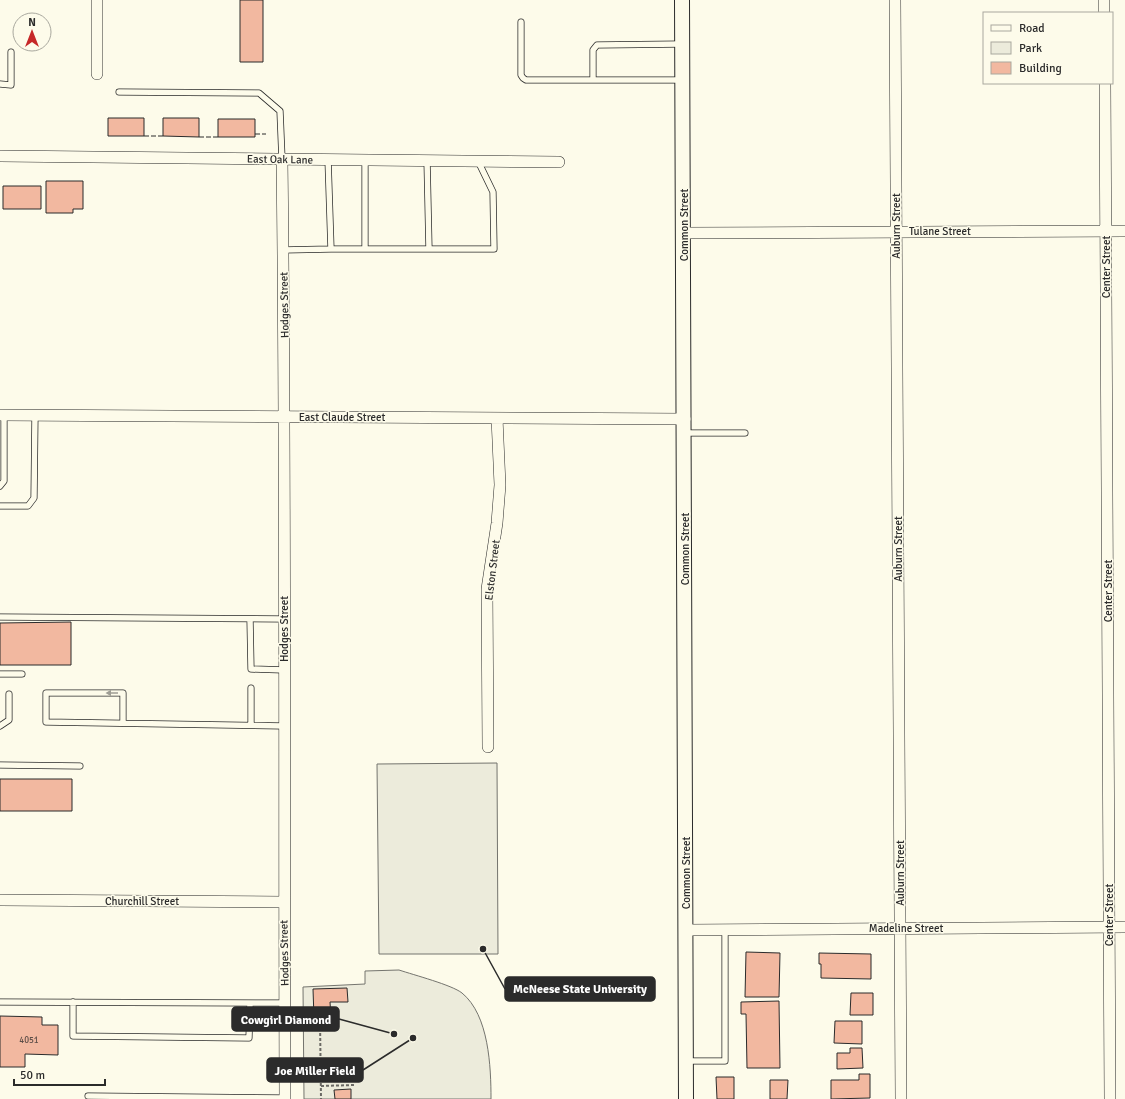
<svg xmlns="http://www.w3.org/2000/svg" width="1125" height="1099" viewBox="0 0 1125 1099" font-family="Signika,sans-serif">
	<style>
		.green { fill: #ecebdb; stroke: #74746e }
		.building { fill: #f2b8a0; stroke: #2b2b2b }
		.lines { fill: none; stroke-linecap: round; stroke-linejoin: round }
		.service-casing { stroke: #2b2b2b; stroke-width: 7 }
		.minor-casing { stroke: #2b2b2b; stroke-width: 12 }
		.tertiary-casing { stroke: #2b2b2b; stroke-width: 16 }
		.path { stroke: #6a6964; stroke-width: 2; stroke-dasharray: 3 2; stroke-linecap: butt }
		.service { stroke: #fdfbea; stroke-width: 5.5 }
		.minor { stroke: #fdfbea; stroke-width: 11 }
		.tertiary { stroke: #fdfbea; stroke-width: 14 }
		.fence { stroke: #2b2b2b; stroke-width: 1; stroke-dasharray: 5 2; stroke-linecap: butt }
		.oneway { fill: #9e9d94 }
		.labels { text-anchor: middle; stroke-width: 3; stroke-linejoin: round; paint-order: stroke }
		.number-label { font-size: 9px; fill: #5d4e48 }
		.street-label { font-size: 11px; fill: #2b2b2b; stroke: #fdfbea }
		.leader { fill: none; stroke: #2b2b2b; stroke-width: 1.5 }
		.callout-dot { fill: #2b2b2b; stroke: #fdfbea; stroke-width: 1.5 }
		.callout { fill: #2b2b2b; stroke: #2b2b2b; stroke-width: 1.5 }
		.callout-label { font-size: 12px; text-anchor: middle; font-weight: bold; fill: #fff }
	</style>
	<rect width="100%" height="100%" fill="#fdfbea"/>
	<path class="green" d="M497,763l1,191h-119l-2,-190z
		M399,970c15,5 53,15 63,23 27,22 29,74 29,106h-187l-1,-112 62,-3v-13z"/>
	<path class="building" d="M240,0h23v62h-23z
		M108,118h36v18h-36z
		M163,118h36v19l-36,-1z
		M218,119h37v18h-37z
		M46,181h37v28h-10v4h-27z
		M3,186h38v23h-38z
		M71,622v43h-71v-42z
		M0,779h72v32h-72z
		M746,952l34,1 -1,44h-34z
		M819,953l52,1v25l-50,-1v-14h-2z
		M347,988l1,14h-18l1,16h-17l-1,-29z
		M851,993h22v22h-23z
		M779,1001l1,67h-33l-1,-54h-5v-12z
		M0,1016l42,1v8h16v30l-33,-1v13h-25z
		M835,1021h27v23l-28,-1z
		M850,1048h12l1,20 -26,1v-16h13z
		M859,1074h11v24l-39,1v-19h28z
		M716,1077h18v22h-17z
		M770,1080h18l-1,19h-17z
		M351,1089v10h-16l-1,-9z"/>
	<g class="lines">
		<g class="service-casing">
			<path id="service" d="M521,22v53l2,3 3,2h156
				M593,80v-30l4,-5 85,-1
				M0,84l11,1v-33
				M119,92l140,1 21,18 2,48
				M328,159l3,90h163l-1,-57 -15,-31
				M365,160v89
				M427,160l2,89
				M283,250l48,-1
				M685,433h60
				M0,486l4,-5v-66
				M0,506h28l6,-8 1,-83
				M0,617l284,2
				M250,619l1,50 33,1
				M0,674h22
				M251,688v36
				M123,722v-29h-77v29l238,4
				M0,726l9,-6v-26
				M0,765l80,1
				M0,1002l285,1
				M73,1002v34l176,2 1,-35
				M686,1061h39v-132
				M88,1096l197,2"/>
		</g>
		<g class="minor-casing">
			<path id="minor" d="M97,0v74
				M895,0l6,1099
				M1104,0v13
				M1105,83l5,1016
				M0,156l559,6
				M282,159c4,313 2,627 3,940
				M684,233l441,-2
				M0,415l685,4
				M488,747l-1,-158 10,-66 3,-38 -3,-67
				M0,900l284,2
				M686,930l439,-3"/>
		</g>
		<g class="tertiary-casing">
			<path id="tertiary" d="M682,0l4,1099"/>
		</g>
		<path class="path" d="M320,1018l1,81
			M321,1086l33,-1"/>
		<use href="#service" class="service"/>
		<use href="#minor" class="minor"/>
		<use href="#tertiary" class="tertiary"/>
		<path class="fence" d="M255,134h11
			M144,136h19
			M199,137h19"/>
	</g>
	<defs><path id="oneway-solid" d="M-6-.8H1V-3.2L6.5 0L1 3.2V.8H-6Z"/></defs>
	<use class="oneway" href="#oneway-solid" transform="translate(112 693) rotate(180)"/>
	<g class="labels">
		<g class="number-label">
			<text x="29" y="1043">4051</text>
		</g>
		<g class="street-label">
			<text transform="translate(280 159) rotate(1)" y="4">East Oak Lane</text>
			<text transform="translate(684 225) rotate(-90)" y="4">Common Street</text>
			<text transform="translate(896 226) rotate(-90)" y="4">Auburn Street</text>
			<text x="940" y="235">Tulane Street</text>
			<text transform="translate(1106 267) rotate(-90)" y="4">Center Street</text>
			<text transform="translate(284 305) rotate(-91)" y="4">Hodges Street</text>
			<text x="342" y="421">East Claude Street</text>
			<text transform="translate(685 549) rotate(-90)" y="4">Common Street</text>
			<text transform="translate(898 549) rotate(-90)" y="4">Auburn Street</text>
			<text transform="translate(492 570) rotate(-83)" y="4">Elston Street</text>
			<text transform="translate(1108 591) rotate(-90)" y="4">Center Street</text>
			<text transform="translate(284 629) rotate(-90)" y="4">Hodges Street</text>
			<text transform="translate(686 873) rotate(-90)" y="4">Common Street</text>
			<text transform="translate(900 873) rotate(-90)" y="4">Auburn Street</text>
			<text x="142" y="905">Churchill Street</text>
			<text transform="translate(1109 915) rotate(-90)" y="4">Center Street</text>
			<text x="906" y="932">Madeline Street</text>
			<text transform="translate(284 953) rotate(-91)" y="4">Hodges Street</text>
		</g>
	</g>
	<path class="leader" d="M483 949L505 989M394 1034L339 1019M413 1038L363 1070"/>
	<g class="callout-dot">
		<circle cx="483" cy="949" r="4"/>
		<circle cx="394" cy="1034" r="4"/>
		<circle cx="413" cy="1038" r="4"/>
	</g>
	<g class="callout">
		<rect x="505" y="977" width="150" height="24" rx="4"/>
		<rect x="232" y="1007" width="107" height="24" rx="4"/>
		<rect x="267" y="1058" width="96" height="24" rx="4"/>
	</g>
	<g class="callout-label">
		<text x="580" y="993">McNeese State University</text>
		<text x="286" y="1024">Cowgirl Diamond</text>
		<text x="315" y="1075">Joe Miller Field</text>
	</g>
	<rect x="983" y="12" width="130" height="72" fill="#fdfbea" stroke="#a9a89e"/>
	<rect x="991" y="25" width="20" height="6" fill="#fdfbea" stroke="#a9a89e"/>
	<text x="1019" y="32" font-size="12" fill="#2b2b2b">Road</text>
	<rect x="991" y="42" width="20" height="12" fill="#ecebdb" stroke="#a9a89e"/>
	<text x="1019" y="52" font-size="12" fill="#2b2b2b">Park</text>
	<rect x="991" y="62" width="20" height="12" fill="#f2b8a0" stroke="#a9a89e"/>
	<text x="1019" y="72" font-size="12" fill="#2b2b2b">Building</text>
	<g transform="translate(32 32)"><circle r="19" fill="#fdfbea" stroke="#a9a89e"/>
	<path d="M0-3L7 15L0 10L-7 15Z" fill="#c62828"/>
	<text y="-6" font-size="11" font-weight="bold" text-anchor="middle" fill="#2b2b2b">N</text>
	</g>
	<path d="M14 1079v6h91v-6" fill="none" stroke="#2b2b2b" stroke-width="2"/>
	<text x="20" y="1079" font-size="12" fill="#2b2b2b" stroke="#fdfbea" stroke-width="3" paint-order="stroke">50 m</text>
</svg>
